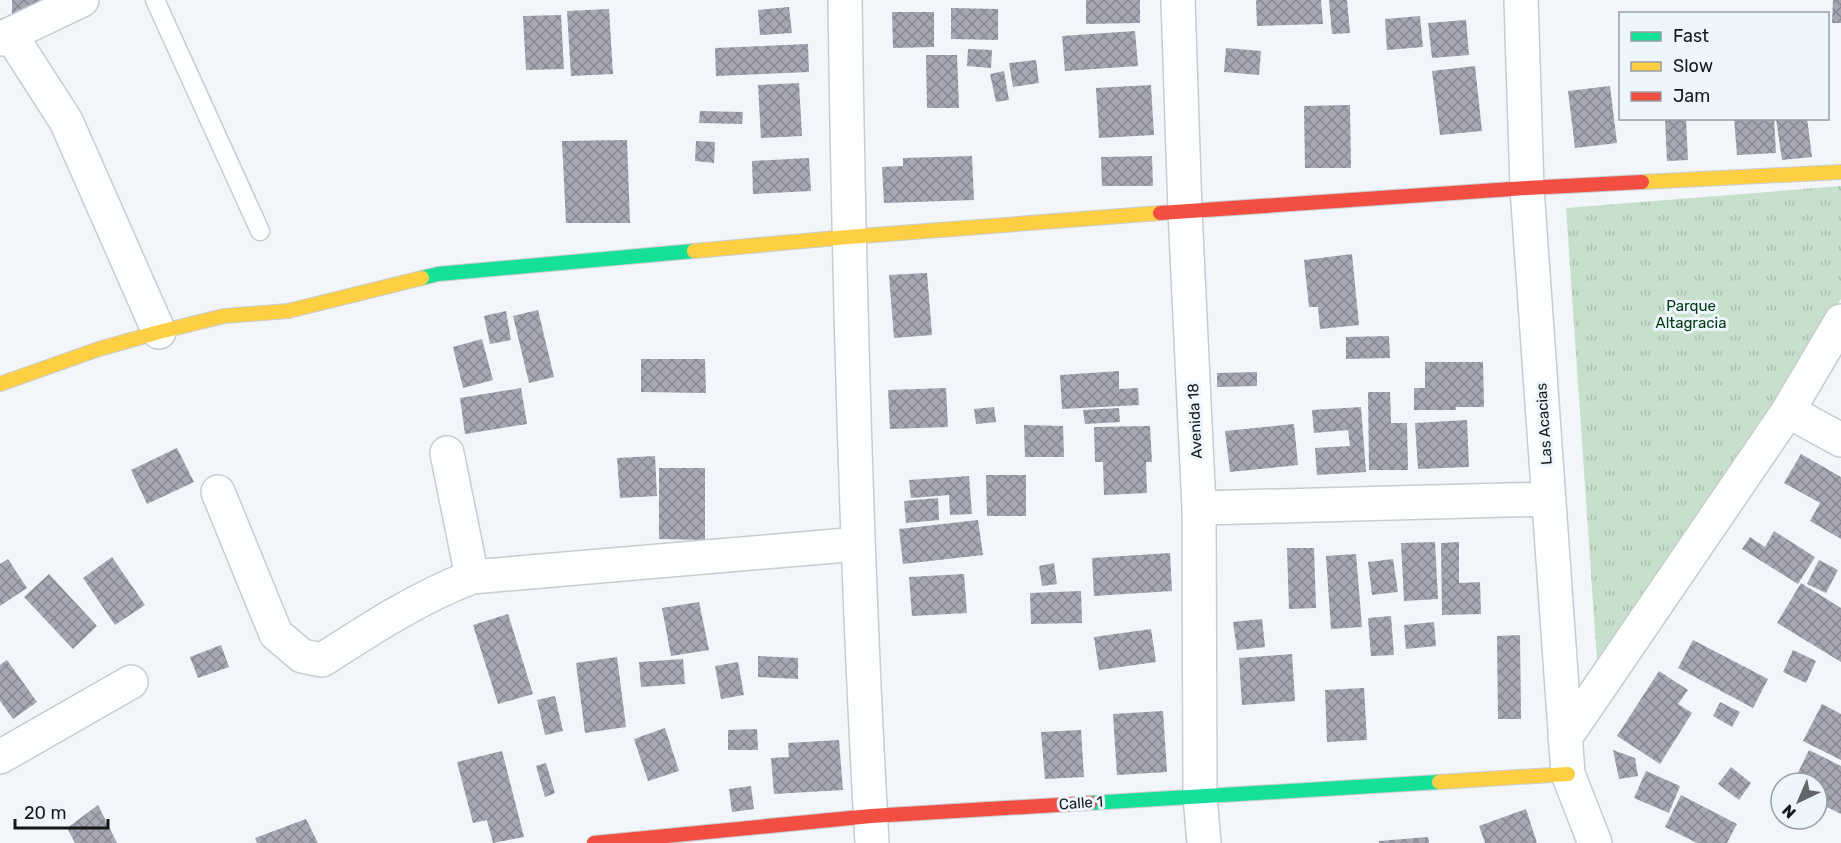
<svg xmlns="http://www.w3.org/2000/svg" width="1841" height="843" viewBox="0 0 1841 843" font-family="Rubik,sans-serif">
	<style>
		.park { fill: url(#park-tufts) }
		.building { fill: url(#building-cross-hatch) }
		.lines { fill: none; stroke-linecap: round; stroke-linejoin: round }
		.lane-casing { stroke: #c8cccf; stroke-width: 21 }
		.street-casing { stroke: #c8cccf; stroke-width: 36 }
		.fast-casing { stroke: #c8cccf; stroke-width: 16 }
		.slow-casing { stroke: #c8cccf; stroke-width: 16 }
		.jam-casing { stroke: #c8cccf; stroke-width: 16 }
		.lane { stroke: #fdfefe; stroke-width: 18 }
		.street { stroke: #fdfefe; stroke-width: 33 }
		.fast { stroke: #16e098; stroke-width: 14 }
		.slow { stroke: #ffcf43; stroke-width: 14 }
		.jam { stroke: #f24e42; stroke-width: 14 }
		.labels { text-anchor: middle; stroke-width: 6; stroke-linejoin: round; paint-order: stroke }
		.park-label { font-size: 15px; fill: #003a0c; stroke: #eef6fd }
		.street-label { font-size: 15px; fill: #151719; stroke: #eef6fd }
	</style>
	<defs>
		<pattern id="park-tufts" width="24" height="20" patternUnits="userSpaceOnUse" patternTransform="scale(1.5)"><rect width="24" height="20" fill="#c7e0cc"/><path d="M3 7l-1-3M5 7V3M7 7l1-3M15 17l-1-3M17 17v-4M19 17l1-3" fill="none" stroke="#aabfaf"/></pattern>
		<pattern id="building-cross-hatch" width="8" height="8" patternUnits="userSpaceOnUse" patternTransform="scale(1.5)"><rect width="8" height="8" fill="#a6a7b3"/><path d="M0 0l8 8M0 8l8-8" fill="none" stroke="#868791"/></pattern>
	</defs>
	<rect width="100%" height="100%" fill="#f2f6fa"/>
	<path class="park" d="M1841,186v113l-243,376 -32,-467z"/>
	<path class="building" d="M12,0h33l-33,16z
		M1086,0h54v23l-54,1z
		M1256,0h65l2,24 -66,2z
		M1329,0h18l3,33 -18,1z
		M1833,0h8v23h-9z
		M789,7l3,26 -32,2 -2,-25z
		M951,8l47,1v31l-47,-1z
		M609,9l4,65 -42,2 -4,-65z
		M892,12h42v35l-41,1z
		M561,15l3,54 -38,1 -3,-54z
		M1420,16l3,31 -36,3 -2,-31z
		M1466,20l3,35 -37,3 -4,-35z
		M1135,31l3,35 -73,5 -3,-35z
		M808,44l1,28 -93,4 -1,-28z
		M1226,48l35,3 -2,24 -35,-3z
		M968,49l24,1 -1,18 -24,-2z
		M926,55h31l2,53h-32z
		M1036,60l3,23 -26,4 -4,-24z
		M1475,66l7,65 -42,4 -8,-64z
		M1004,71l5,29 -13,2 -6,-28z
		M799,83l3,53 -41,2 -3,-53z
		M1151,85l3,50 -55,3 -3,-50z
		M1610,86l7,57 -42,5 -7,-57z
		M1350,105l1,63h-46l-1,-62z
		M700,111l43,1 -1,12 -43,-1z
		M1665,118h21l2,42 -21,1z
		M1734,118h40l2,35 -39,2z
		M1781,118h26l5,39 -30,3 -6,-41z
		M627,140l3,83h-64l-4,-82z
		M696,141l19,1 -1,21 -19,-2z
		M972,156l2,44 -90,3 -2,-36 21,-1v-8z
		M1152,156l1,30h-51l-1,-29z
		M809,158l2,33 -58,3 -1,-33z
		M1352,254l7,71 -39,4 -2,-22h-9l-5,-47z
		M927,273l5,62 -38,3 -5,-63z
		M538,310l16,67 -25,6 -16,-67z
		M506,311l5,29 -21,4 -6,-28z
		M1389,336l1,22 -44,1v-22z
		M482,339l11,41 -30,8 -10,-41z
		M641,359h64l1,34 -65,-1z
		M1425,362h58l1,45h-28v3h-42v-22h11z
		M1119,371v18l19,-1 1,17 -77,4 -2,-34z
		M1257,372v14l-40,1v-14z
		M521,388l6,36 -62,10 -5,-36z
		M946,388l2,39 -58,2 -2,-39z
		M1368,392h22l1,31h16l1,47h-39z
		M994,407l2,15 -20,2 -2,-15z
		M1361,407l5,65 -49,3 -2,-27 35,-2 -2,-16 -34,3 -2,-23z
		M1119,408l1,14 -35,2 -2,-14z
		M1467,420l2,47 -51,2 -3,-46z
		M1294,424l4,41 -68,7 -5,-41z
		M1024,425l39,1 1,31h-39z
		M1150,426l2,36h-6l1,31 -43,2 -1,-33h-8l-1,-35z
		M177,448l17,34 -47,22 -16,-34z
		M1801,454l40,23v62l-31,-18 10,-18 -36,-20z
		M655,456l2,40 -37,2 -3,-40z
		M659,468h46v72l-46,-1z
		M986,475h40v41h-39z
		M969,476l3,38 -22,1 -1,-20 -38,3 -2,-18z
		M938,498l1,22 -33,3 -2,-22z
		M978,520l5,35 -80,9 -4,-35z
		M1774,531l41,26 -17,27 -56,-35 8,-12 15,10z
		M1435,542l3,57 -34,2 -3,-58z
		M1459,542v41l21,-1 1,32 -39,1 -1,-72z
		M1287,548h27l2,60 -27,1z
		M1170,553l2,38 -78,5 -2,-38z
		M1356,554l6,73 -31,2 -5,-73z
		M112,557l33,48 -30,20 -32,-47z
		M8,559l19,29 -27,18v-42z
		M1393,559l5,33 -26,3 -4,-33z
		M1819,560l19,10 -12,23 -19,-9z
		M1054,563l3,21 -15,2 -3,-20z
		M49,574l48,52 -24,23 -49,-52z
		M964,574l3,39 -55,3 -3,-39z
		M1801,583l40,25v54l-64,-39z
		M1081,591l1,32 -51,1 -1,-31z
		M699,602l10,48 -38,6 -9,-48z
		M508,614l25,80 -35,10 -25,-79z
		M1391,616l3,39 -23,1 -3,-38z
		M1262,619l3,28 -28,3 -4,-28z
		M1434,622l2,24 -30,3 -2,-24z
		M1151,629l5,33 -57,8 -5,-33z
		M1520,635l1,84h-23l-1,-83z
		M1693,640l75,39 -15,29 -75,-40z
		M221,645l8,22 -31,11 -8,-21z
		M1793,650l23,11 -10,22 -23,-11z
		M1292,654l3,47 -53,4 -3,-47z
		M758,656l40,2v21l-40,-2z
		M617,657l9,70 -41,6 -9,-70z
		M683,659l2,25 -44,3 -2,-25z
		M7,660l30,42 -24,17 -13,-18v-36z
		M738,662l6,33 -23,4 -6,-33z
		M1659,671l29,19 -10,14 14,9 -32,51 -43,-28z
		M1364,688l3,52 -40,2 -2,-52z
		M555,696l8,35 -18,4 -8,-35z
		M1720,702l20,10 -8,15 -19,-11z
		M1822,704l19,10v46l-38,-19z
		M1163,711l4,61 -50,3 -4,-61z
		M665,728l14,43 -31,10 -14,-42z
		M757,729l1,21h-30v-20z
		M1081,730l3,47 -39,2 -4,-47z
		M839,740l4,50 -69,4 -3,-36 18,-1 -1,-14z
		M1613,750l22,8 3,18 -19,3z
		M1809,750l32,16v48l-24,-12v-19h-24z
		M502,751l22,86 -31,6 -6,-23 -14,3 -16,-61z
		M546,763l9,30 -10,4 -9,-31z
		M1731,767l20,16 -12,17 -21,-16z
		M1646,771l34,15 -11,27 -35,-15z
		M751,786l3,23 -22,3 -3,-23z
		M1681,795l56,29 -10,19h-30l-32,-16z
		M98,805l19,38h-42l-8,-15z
		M1526,809l11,34h-52l-6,-17z
		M306,819l12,24h-61l-2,-5z
		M1428,837l1,6h-50v-2z"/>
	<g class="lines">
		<g class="lane-casing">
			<path id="lane" d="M155,0l105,231"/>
		</g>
		<g class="street-casing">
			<path id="street" d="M845,0c4,281 11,562 27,843
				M1178,0l7,211 14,297 1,288 4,47
				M1521,0l6,188 41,586 27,69
				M10,34l56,87 93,211
				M0,39l82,-39
				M1788,411l53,29
				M447,453l25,124
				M218,492l58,142 26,22 20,4c48,-31 97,-63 150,-83l386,-33
				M1199,508l350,-9
				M1565,738l223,-327 53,-90
				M0,757l131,-75"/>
		</g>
		<g class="fast-casing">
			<path id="fast" d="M422,278l16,-4 256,-23
				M1090,803l349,-21"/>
		</g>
		<g class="slow-casing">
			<path id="slow" d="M1642,182l199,-10
				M694,251l154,-14 312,-24
				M0,384l99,-35 60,-17 65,-16 64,-5 134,-33
				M1439,782l129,-8"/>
		</g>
		<g class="jam-casing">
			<path id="jam" d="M1160,213l367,-25 115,-6
				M594,843l277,-27 219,-13"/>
		</g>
		<use href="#lane" class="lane"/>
		<use href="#street" class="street"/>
		<use href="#fast" class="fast"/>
		<use href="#slow" class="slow"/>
		<use href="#jam" class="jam"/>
	</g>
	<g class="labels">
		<g class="park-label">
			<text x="1691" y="311">Parque<tspan x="1691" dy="17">Altagracia</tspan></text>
		</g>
		<g class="street-label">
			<text transform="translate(1195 421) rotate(-93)" y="5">Avenida 18</text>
			<text transform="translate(1544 424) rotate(-94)" y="5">Las Acacias</text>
			<text transform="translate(1081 803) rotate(-4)" y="5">Calle 1</text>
		</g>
	</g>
	<rect x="1619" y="12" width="210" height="108" fill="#eef6fd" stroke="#979da2" stroke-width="1.5"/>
	<rect x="1631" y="32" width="30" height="9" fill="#16e098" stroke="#979da2" stroke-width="1.5"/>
	<text x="1673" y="42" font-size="18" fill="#151719">Fast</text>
	<rect x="1631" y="62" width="30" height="9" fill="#ffcf43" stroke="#979da2" stroke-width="1.5"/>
	<text x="1673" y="72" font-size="18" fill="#151719">Slow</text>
	<rect x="1631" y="92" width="30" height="9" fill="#f24e42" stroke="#979da2" stroke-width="1.5"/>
	<text x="1673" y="102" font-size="18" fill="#151719">Jam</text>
	<g transform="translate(1799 801) rotate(224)"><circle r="28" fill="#eef6fd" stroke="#979da2" stroke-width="1.5"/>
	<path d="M0-4.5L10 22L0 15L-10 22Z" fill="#626568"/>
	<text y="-9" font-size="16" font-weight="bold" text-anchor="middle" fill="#151719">N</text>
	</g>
	<path d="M15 819v9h93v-9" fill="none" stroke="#151719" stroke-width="3"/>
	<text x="24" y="819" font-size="18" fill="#151719" stroke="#eef6fd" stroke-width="4.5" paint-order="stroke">20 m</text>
</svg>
